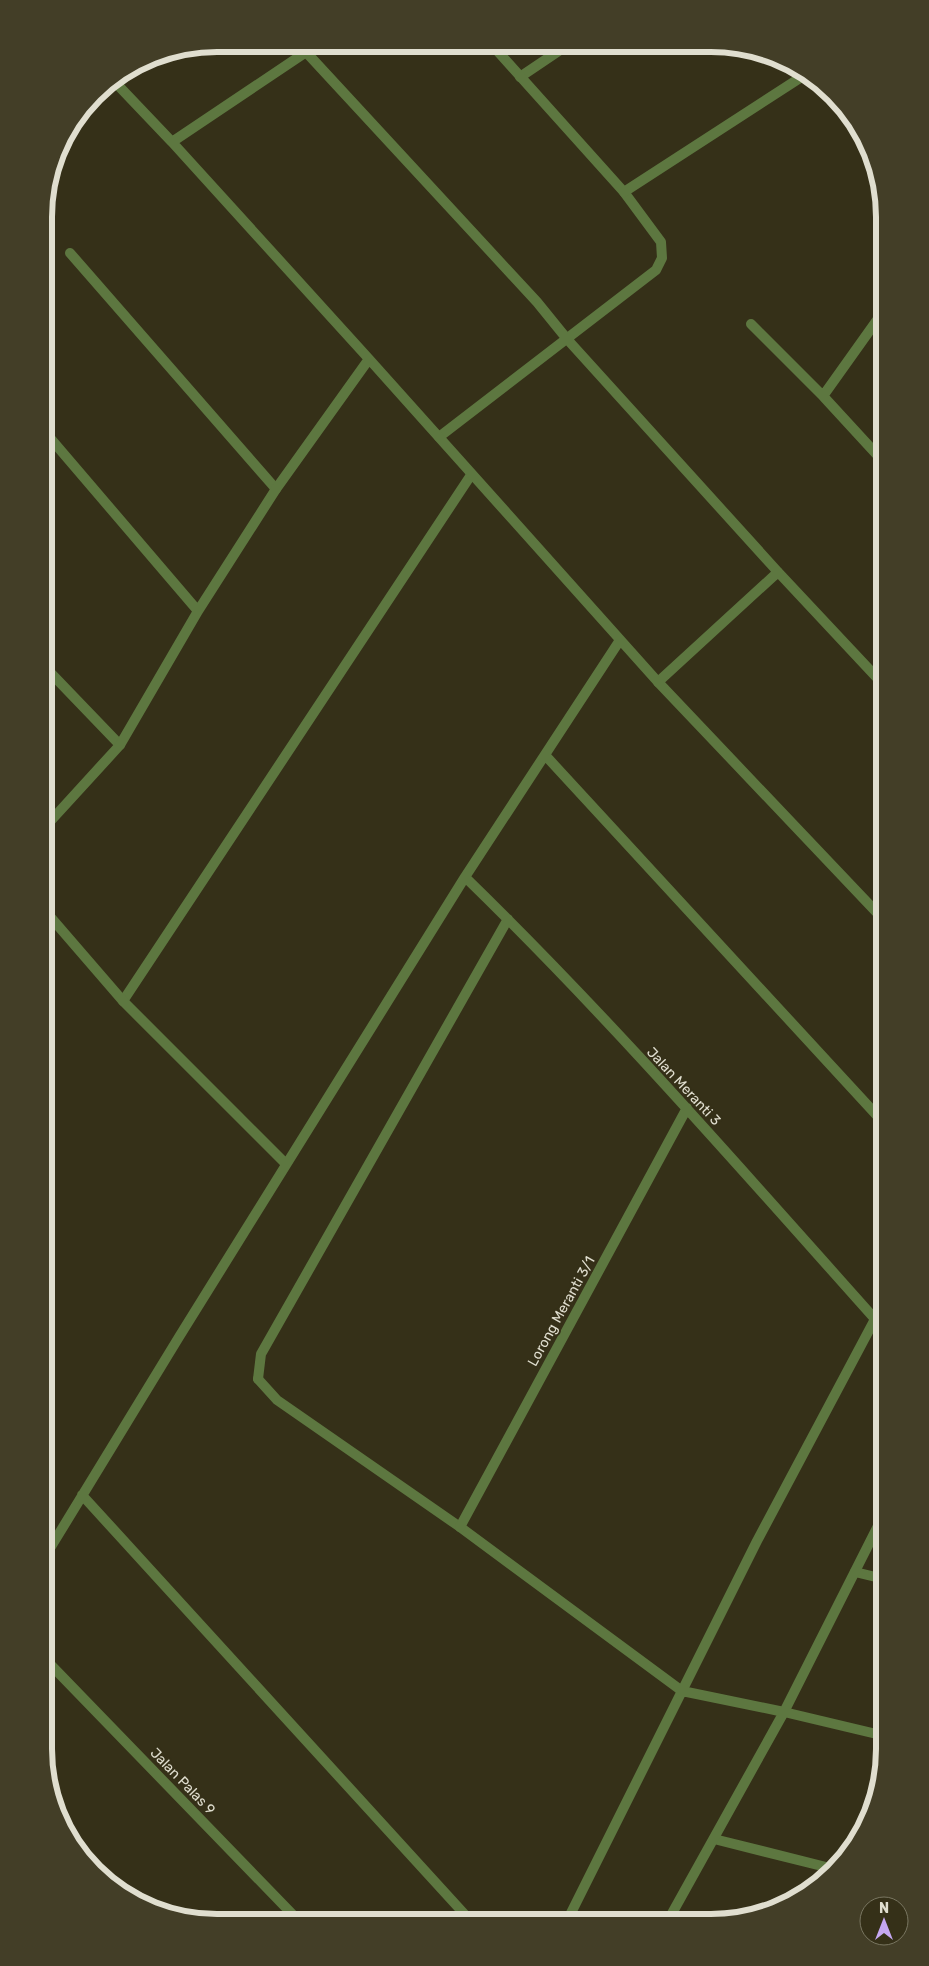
<svg xmlns="http://www.w3.org/2000/svg" width="929" height="1966" viewBox="0 0 929 1966" font-family="Rubik,sans-serif">
	<style>
		.lines { fill: none; stroke-linecap: round; stroke-linejoin: round }
		.service { stroke: #5d7740; stroke-width: 10 }
		.minor { stroke: #5d7740; stroke-width: 10 }
		.labels { text-anchor: middle; stroke-width: 4; stroke-linejoin: round; paint-order: stroke }
		.street-label { font-size: 14px; fill: #e0decf; stroke: #353018 }
		.rim { fill: none; stroke: #e0decf; stroke-width: 6 }
	</style>
	<rect width="100%" height="100%" fill="#353018"/>
	<g class="lines">
		<path class="service" d="M306,52l231,250 30,37 211,233 103,110
			M520,77l46,-31
			M70,253l206,236
			M439,437l217,-167 6,-12 -1,-16 -37,-50
			M46,668l74,77
			M658,682l120,-110
			M123,1001l348,-526
			M258,1379l19,21 183,127 222,164
			M855,1572l29,7
			M714,1839l120,30"/>
		<path class="minor" d="M492,45l132,147 179,-116
			M113,80l59,62 197,217 289,323 224,236
			M172,142l146,-98
			M751,324l72,72 57,62
			M823,396l57,-80
			M45,432l153,179
			M545,755l338,367
			M46,826l74,-81 78,-134 78,-122 93,-130
			M465,877c144,140 276,292 410,442
			M47,913l76,88 163,163
			M258,1379l3,-25 247,-435
			M82,1495l386,423
			M460,1527l227,-419
			M49,1550l130,-213 286,-460 155,-237
			M49,1663l247,255
			M682,1691l102,21 101,24
			M569,1917l188,-376 126,-237
			M670,1917l114,-205 100,-198"/>
	</g>
	<g class="labels">
		<g class="street-label">
			<text transform="translate(684 1086) rotate(47)" y="5">Jalan Meranti 3</text>
			<text transform="translate(561 1311) rotate(-61)" y="5">Lorong Meranti 3/1</text>
			<text transform="translate(183 1781) rotate(46)" y="5">Jalan Palas 9</text>
		</g>
	</g>
	<path d="M0 0H929V1966H0ZM217 52H711A165 165 0 0 1 876 217V1749A165 165 0 0 1 711 1914H217A165 165 0 0 1 52 1749V217A165 165 0 0 1 217 52Z" fill="#433e27" fill-rule="evenodd"/>
	<path class="rim" d="M217 52H711A165 165 0 0 1 876 217V1749A165 165 0 0 1 711 1914H217A165 165 0 0 1 52 1749V217A165 165 0 0 1 217 52Z"/>
	<g transform="translate(884 1921)"><circle r="24" fill="#353018" stroke="#797661"/>
	<path d="M0-4L9 19L0 12L-9 19Z" fill="#c5a7f1"/>
	<text y="-8" font-size="14" font-weight="bold" text-anchor="middle" fill="#e0decf">N</text>
	</g>
</svg>
